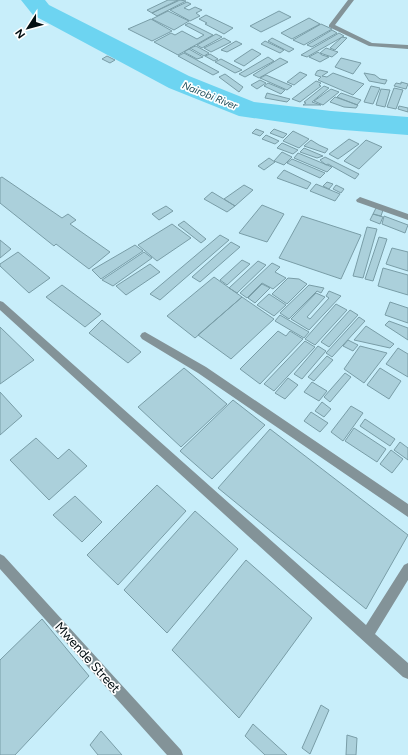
<svg xmlns="http://www.w3.org/2000/svg" width="408" height="755" viewBox="0 0 408 755" font-family="Figtree,sans-serif">
	<style>
		.lines { fill: none; stroke-linecap: round; stroke-linejoin: round }
		.river { fill: #6dd4f1; fill-rule: evenodd }
		.building { fill: #abd0db; stroke: #799da7 }
		.street { fill: #839398; fill-rule: evenodd }
		.labels { text-anchor: middle; stroke-width: 3.5; stroke-linejoin: round; paint-order: stroke }
		.far-water-label { font-size: 10px; font-style: italic; fill: #184753; stroke: #fff }
		.near-street-label { font-size: 13px; fill: #030f13; stroke: #fff }
	</style>
	<rect width="100%" height="100%" fill="#c8eefa"/>
	<g class="lines">
		<path class="river" d="M21,0h24l4,5 140,71 65,26 77,9 77,6v18l-77,-6 -92,-13 -70,-28 -136,-73z"/>
	</g>
	<path class="building" d="M168,0h10l-26,13 -5,-3z
		M180,0l6,1 -29,15 -5,-3z
		M187,2l4,2 -7,4 5,2 6,-3 7,3 -6,3 4,3 -10,5 -20,-11z
		M168,11l21,10 -15,9 -22,-11z
		M279,11l12,6 -30,15 -11,-6z
		M206,15l27,13 -9,6 -19,-10 2,-1 -8,-4z
		M309,18l11,6 -28,15 -11,-6z
		M151,19l21,12 -20,10 -24,-12z
		M189,23l24,12 -35,20 -24,-13 17,-9 4,2 7,-4 15,8 7,-4 -19,-10z
		M321,24l11,5 -28,16 -11,-5z
		M332,30l5,3 -25,14 -5,-2z
		M339,33l5,3 -37,21 -6,-2z
		M216,34l6,3 -20,11 -5,-3z
		M342,37l5,1 -12,12 -5,-2z
		M224,38l7,4 -20,10 -7,-4z
		M272,38l22,11 -5,3 -21,-11z
		M236,41l6,3 -15,8 -6,-2z
		M265,41l19,9 -4,3 -19,-9z
		M196,46l13,7 -5,3 -14,-8z
		M326,48l12,4 -6,5 -12,-4z
		M189,49l14,8 -6,2 -13,-7z
		M252,49l9,5 -17,12 -10,-5z
		M318,52l4,3 7,2 -9,5 -11,-5z
		M184,53l35,19 -6,3 -35,-19z
		M210,54l8,5 -4,2 -9,-5z
		M107,56l8,4 -5,3 -8,-4z
		M268,57l6,4 -29,16 -6,-3z
		M280,58l8,4 -29,16 -6,-3z
		M341,58l20,5 -8,11 -18,-7z
		M221,59l21,11 -7,3 -20,-11z
		M320,70l8,2 -6,4 5,1 6,-4 31,11 -11,11 -35,-15 3,-3 -6,-2 2,-4z
		M300,72l7,3 -13,10 -7,-3z
		M364,73l11,2 5,4 7,1 -2,4 -16,-3z
		M225,74l18,13 -4,5 -20,-15z
		M266,75l26,11 -5,4 -27,-12z
		M260,80l6,3 -9,6 -6,-4z
		M316,81l5,2 -2,2 2,1 -21,16 -8,-3z
		M401,82l7,2 -2,5 -12,-3 2,-3 5,1z
		M268,83l17,7 -4,4 -17,-8z
		M324,86l5,2 -17,14 9,3h-18l3,-2 -2,-1z
		M371,86l9,2 -7,16 -9,-2z
		M394,88l9,2 -7,19 -9,-2z
		M331,89l8,3 -16,13 -9,-4z
		M381,89l9,1 -5,17 -9,-2z
		M267,93l23,6 -3,3 -22,-4z
		M341,93l20,7 -4,5 -20,-8z
		M335,97l23,8 -2,3 -12,-1 -14,-5z
		M399,106l9,2v4l-10,-3z
		M256,129l8,3 -4,4 -8,-3z
		M274,129l13,5 -4,4 -13,-5z
		M293,131l16,8 -10,9 -16,-7z
		M266,135l13,6 -4,3 -13,-5z
		M349,139l10,5 -21,15 -9,-5z
		M311,140l8,5 9,4 -3,4 -21,-7z
		M366,140l16,7 -23,22 -15,-8z
		M282,143l16,7 -5,4 -16,-6z
		M304,148l19,8 -6,2 -17,-6z
		M282,152l10,5 -8,8 -10,-4z
		M298,153l34,14 -5,5 -33,-14z
		M325,157l34,17 -4,5 -27,-15 -2,1 -6,-5z
		M269,158l6,4 -11,8 -6,-4z
		M292,159l33,14 -5,5 -33,-15z
		M284,170l27,13 -4,6 -30,-11z
		M2,177l60,41 6,-4 8,6 -6,4 40,28 -21,17 -33,-25 -2,2 -54,-43v-25z
		M327,182l6,2 -4,5 -6,-3z
		M316,184l24,10 -5,7 -25,-10z
		M244,185l9,5 -18,16 -11,-7z
		M336,185l8,4 -3,4 -8,-4z
		M212,192l23,14 -8,6 -23,-13z
		M262,205l22,9 -17,28 -28,-9z
		M166,206l7,5 -14,9 -7,-6z
		M376,208l7,2 -2,6 -8,-2z
		M373,214l10,3 -3,7 -10,-4z
		M302,216l59,19 -20,44 -62,-21z
		M384,216l24,9 -3,8 -23,-9z
		M184,221l22,18 -5,4 -23,-18z
		M172,224l19,14 -34,23 -19,-16z
		M367,227l10,2 -14,49 -10,-2z
		M220,235l9,5 -69,60 -10,-6z
		M379,237l8,2 -14,42 -8,-2z
		M0,240l11,9 -11,9z
		M231,242l9,5 -40,35 -8,-5z
		M135,245l8,6 -42,28 -9,-9z
		M392,248l16,4v19l-22,-7z
		M18,252l32,26 -21,15 -29,-27v-2z
		M144,252l8,6 -39,28 -11,-6z
		M242,260l8,4 -23,21 -7,-5z
		M258,261l8,4 -29,28 -8,-5z
		M272,263l8,4 -5,5 11,6 -13,11 -11,-6 -15,15 -7,-5z
		M150,264l10,8 -34,23 -10,-9z
		M383,268l25,7v20l-30,-9z
		M214,277l28,20 -47,41 -28,-22z
		M288,278l11,1 8,5 -20,20 -15,-10z
		M262,284l8,4 -15,15 -7,-5z
		M62,285l39,29 -16,13 -39,-30z
		M309,285l15,3 -3,5 -4,-2 -28,28 -9,-6z
		M329,291l12,5 -32,34 -18,-11 25,-26 9,4 -18,20 3,2 19,-21 -3,-2z
		M269,294l17,11 -12,11 -17,-11z
		M242,297l32,22 -43,40 -33,-24z
		M390,302l18,6v15l-23,-8z
		M336,304l11,6 -32,35 -10,-6z
		M350,310l8,5 -29,32 -8,-5z
		M280,315l29,17 -5,6 -29,-17z
		M359,317l6,4 -33,36 -6,-4z
		M102,320l39,32 -13,11 -39,-30z
		M389,321l19,7v12l-23,-15z
		M366,326l28,18 -4,4 -36,-8z
		M0,327l34,33 -34,24z
		M278,331l8,5 4,-5 13,8 -43,45 -20,-15z
		M348,340l10,5 -5,6 -10,-5z
		M305,341l10,6 -41,44 -10,-7z
		M318,346l8,5 -24,28 -8,-5z
		M360,346l27,7 -23,30 -20,-14z
		M398,348l10,6v23l-22,-13z
		M327,356l6,4 -19,21 -6,-4z
		M184,368l43,36 -46,43 -43,-40z
		M380,368l21,13 -12,18 -22,-14z
		M345,373l6,4 -21,25 -6,-5z
		M288,378l10,7 -13,14 -10,-6z
		M312,382l15,9 -8,10 -15,-9z
		M0,392l22,24 -22,19z
		M233,400l32,25 -53,54 -32,-28z
		M322,402l9,7 -7,8 -9,-6z
		M351,406l12,7 -20,28 -12,-9z
		M311,412l17,11 -8,9 -16,-11z
		M365,419l30,20 -5,7 -30,-20z
		M354,428l32,21 -9,13 -32,-21z
		M270,429l138,106 -42,74 -148,-121z
		M36,438l22,21 11,-10 18,17 -38,34 -39,-40z
		M400,442l8,6v12l-14,-10z
		M391,450l12,9 -11,14 -12,-9z
		M157,485l29,26 -68,74 -31,-30z
		M75,496l27,26 -20,20 -29,-27z
		M195,511l43,38 -71,84 -43,-43z
		M246,560l66,58 -73,100 -67,-68z
		M42,619l47,57 -74,79h-15v-95z
		M321,705l8,5 -19,44 -8,-6z
		M253,724l34,31h-22l-20,-19z
		M101,731l21,24h-24l-8,-10z
		M347,735l10,3 -1,17h-10z"/>
	<g class="lines">
		<path class="street" d="M348,0h6l-19,25 37,18 36,2v4l-39,-3 -40,-19v-2z
			M360,197l48,17v6l-51,-18 -1,-2z
			M0,301l3,1 363,323 38,-60 4,-2v17l-33,54 33,29v16l-5,-2 -403,-367z
			M145,332l61,35 202,137v13l-210,-144 -56,-34 -2,-3 2,-3z
			M0,554l4,2 177,194 2,5h-16l-167,-186z"/>
	</g>
	<g class="labels">
		<g class="far-water-label">
			<text transform="translate(210 95) rotate(22)" y="4">Nairobi River</text>
		</g>
		<g class="near-street-label">
			<text transform="translate(88 657) rotate(48)" y="5">Mwende Street</text>
		</g>
	</g>
	<g transform="translate(28 28) rotate(234)" stroke="#ffffff" stroke-width="3" paint-order="stroke">
	<path d="M0-3L7 15L0 10L-7 15Z" fill="#030f13"/>
	<text y="-6" font-size="11" font-weight="bold" text-anchor="middle" fill="#030f13">N</text>
	</g>
</svg>
